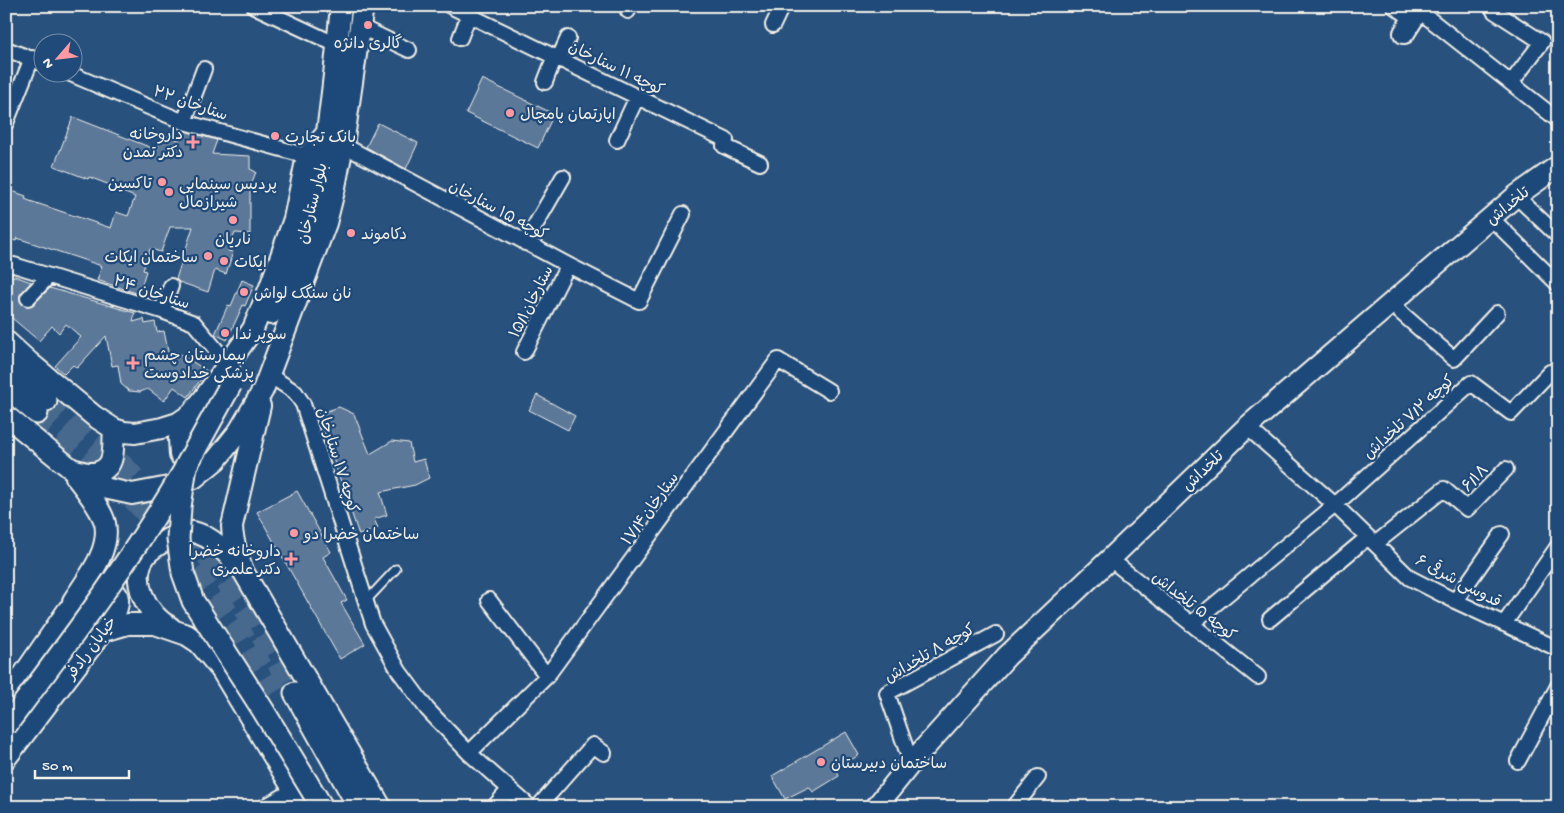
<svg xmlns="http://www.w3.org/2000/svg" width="1564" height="813" viewBox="0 0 1564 813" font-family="'Gochi Hand','Playpen Sans Arabic',sans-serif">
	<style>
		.building { fill: #5b7899; stroke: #f4f1e8 }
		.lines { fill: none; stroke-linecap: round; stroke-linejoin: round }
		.primary-tunnel { stroke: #47698e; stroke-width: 21; stroke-dasharray: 21 11; stroke-linecap: butt }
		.lane-casing { stroke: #f4f1e8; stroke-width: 11 }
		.street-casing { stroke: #f4f1e8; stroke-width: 18 }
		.secondary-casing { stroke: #f4f1e8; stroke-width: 24 }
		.primary-casing { stroke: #f4f1e8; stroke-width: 25 }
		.lane { stroke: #1f4a7a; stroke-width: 7 }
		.street { stroke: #1f4a7a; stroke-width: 14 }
		.secondary { stroke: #1f4a7a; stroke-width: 20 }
		.primary { stroke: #1f4a7a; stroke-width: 21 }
		.secondary-bridge-casing { stroke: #f4f1e8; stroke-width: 24; stroke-linecap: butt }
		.primary-bridge-casing { stroke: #f4f1e8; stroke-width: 25; stroke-linecap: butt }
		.secondary-bridge { stroke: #1f4a7a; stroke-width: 20 }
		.primary-bridge { stroke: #1f4a7a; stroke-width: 21 }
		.poi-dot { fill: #ff9aa2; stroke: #1f4a7a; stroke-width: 2 }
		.labels { text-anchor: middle; stroke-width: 4.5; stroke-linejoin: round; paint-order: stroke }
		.poi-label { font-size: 16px; fill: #f4f1e8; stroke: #1f4a7a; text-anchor: start }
		.street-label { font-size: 16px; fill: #f4f1e8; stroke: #1f4a7a }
	</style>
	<rect width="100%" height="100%" fill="#28517e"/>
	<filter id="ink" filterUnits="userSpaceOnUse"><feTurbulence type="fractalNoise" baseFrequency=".02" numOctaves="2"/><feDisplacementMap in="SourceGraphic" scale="10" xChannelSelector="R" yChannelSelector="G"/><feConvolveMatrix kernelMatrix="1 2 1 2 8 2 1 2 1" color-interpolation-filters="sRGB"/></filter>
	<g filter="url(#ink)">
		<path class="building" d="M482,79l72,35 -16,34 -72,-35z
			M73,117l84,33 5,-16 17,6 3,-10 35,10 -5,14 38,2v13l6,3 -6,15v47l-15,-1 -7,18 5,1 -7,22 -11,-4 -7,22 -29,-10 -3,-3 17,-52h-23l-9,25 -11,-3 -7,21 3,1 -7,23 -42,-14 5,-14 -85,-28 -1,3 -10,-3v-49l20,7 -1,3 5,2 81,27 5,-16 12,4 7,-19 -18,-7 1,-2 -29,-11 -1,2 -34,-13z
			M378,123l40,20 -12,26 -40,-22z
			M6,276h9l16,6 -11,13v6l5,5 9,-2 16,-16 85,25 -2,9 11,-3 1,5 10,-2 2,10 7,-1 6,30 7,-9 30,19 -19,26 -14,-10 -10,14 -16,-12 -8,3 -11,-1 -8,-7 -3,-19 -6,1 -6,-30 -29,32 -4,-3 -9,9 -9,-8 26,-29 -15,-13 -7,9 -7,-7 -13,15 -33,-28z
			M242,280l12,5 -9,21 -2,-1 -16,35 -12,-6 13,-29 3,1z
			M537,395l38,21 -7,14 -39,-20z
			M339,407l15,7 16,40 22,-13 17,2 4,19 11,-3 5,19 -14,7 -35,7 7,23 -13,4 4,9 -19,7 -41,-121z
			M297,491l34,61 -8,5 24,43 -6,3 24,41 -25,15 -83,-147z
			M846,732l13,23 -23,14 3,7 -26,16 -4,-5 -24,12 -13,-23z"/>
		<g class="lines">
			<path class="primary-tunnel" d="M46,401l77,64 81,87 48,68 43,73
				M37,413l75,64 85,91 41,59 39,64"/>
			<g class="lane-casing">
				<path id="lane" d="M366,601l30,-32"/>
			</g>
			<g class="street-casing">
				<path id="street" d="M254,6l83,39
					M450,6l276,134 -2,6 36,17
					M1394,6l19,13
					M1418,10l140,110
					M628,11l2,-5
					M1494,11l48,31 -31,41
					M773,25l9,-19
					M361,27l48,23
					M460,38l9,-23
					M6,49l36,14
					M559,58l9,-20
					M66,72l118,50 123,34
					M545,82l10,-26
					M184,122l20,-53
					M6,123l26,-65
					M617,140l20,-43
					M343,145l225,120 71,36 44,-87
					M1516,196l42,40
					M1491,218l67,66
					M525,243l38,-66
					M6,265h8l148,46 32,12 34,41
					M28,298l21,-22
					M1391,304l63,55 43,-46
					M162,311l9,-25
					M524,352l44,-87
					M269,375l26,17 8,12 70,220 26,47 28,38 42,44 61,54
					M1247,427l88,78 75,73 45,23 103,48
					M1375,544l69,-55 23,20 39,-40
					M1110,559l148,118
					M489,600l58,76
					M1455,601l47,-67
					M1270,619l98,-82
					M1191,624l144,-119 136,-122 40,30 39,-41
					M1504,624l54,-78
					M469,753l78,-77 231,-316 51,31
					M1518,761l40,-75
					M911,763l-24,-70 109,-59
					M264,807l30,-17
					M494,807l15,-17
					M538,807l55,-62 11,8
					M1014,807l24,-30"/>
			</g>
			<g class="secondary-casing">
				<path id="secondary" d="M1404,33l17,-27
					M271,314c5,-9 11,-18 15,-27 38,-83 46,-190 55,-281
					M6,341l23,21 65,54 20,13 10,3 11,1 27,-5 16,-5 13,-9 13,-16 49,-69 17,-42 24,-68 13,-63 19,-22
					M260,406l-28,120c0,16 6,30 11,45l138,236
					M6,416l63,51 27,18 8,3 28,6 42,-8 20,-8 22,-18 23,-29 24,-41 63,-167 9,-36 8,-42 20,-139
					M188,417l-9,22 1,16 10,9h13
					M76,470c13,5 32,5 36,-13 2,-9 1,-19 2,-28
					M73,601c14,-22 38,-50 32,-78 -4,-15 -20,-34 -29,-46
					M170,627c-23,-12 -42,-48 -24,-72 6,-7 14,-11 22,-16 8,-4 15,-8 25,-7 19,4 33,20 45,34
					M104,631l24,-7h27l32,11 12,8 23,28 82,136
					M6,700l62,-90 25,-18 14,-5c16,6 12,20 5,32l-106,139
					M876,807l35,-44 96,-107 103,-97 137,-132 269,-231 42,-30"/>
			</g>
			<g class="primary-casing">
				<path id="primary" d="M6,366l40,35
					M6,387l31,26
					M295,693l64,114"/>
			</g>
			<use href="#lane" class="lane"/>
			<use href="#street" class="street"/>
			<use href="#secondary" class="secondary"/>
			<use href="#primary" class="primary"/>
			<g class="secondary-bridge-casing">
				<path id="secondary-bridge" d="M6,726c63,-84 126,-167 179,-258"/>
			</g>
			<g class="primary-bridge-casing">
				<path id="primary-bridge" d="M231,384l-45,82 -6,41 -2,32 5,34 10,28 70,109 59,97"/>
			</g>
			<use href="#secondary-bridge" class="secondary-bridge"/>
			<use href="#primary-bridge" class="primary-bridge"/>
		</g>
	</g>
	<g class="poi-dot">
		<circle cx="368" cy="25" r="5"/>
		<circle cx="510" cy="113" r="5"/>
		<circle cx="275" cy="136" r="5"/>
		<path d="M190.5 134.5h5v5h5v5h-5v5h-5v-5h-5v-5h5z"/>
		<circle cx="162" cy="182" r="5"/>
		<circle cx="169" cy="192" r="5"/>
		<circle cx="233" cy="220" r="5"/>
		<circle cx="351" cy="233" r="5"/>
		<circle cx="208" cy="256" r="5"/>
		<circle cx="224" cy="261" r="5"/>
		<circle cx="244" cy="292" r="5"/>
		<circle cx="225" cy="333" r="5"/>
		<path d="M130.5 355.5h5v5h5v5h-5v5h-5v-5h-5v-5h5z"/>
		<circle cx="294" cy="533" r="5"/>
		<path d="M288.5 551.5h5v5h5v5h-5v5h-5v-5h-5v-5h5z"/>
		<circle cx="821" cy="762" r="5"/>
	</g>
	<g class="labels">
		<g class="poi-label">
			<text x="368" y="48" text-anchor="middle">گالری دانژه</text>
			<text x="520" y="119">اپارتمان پامچال</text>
			<text x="183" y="139" text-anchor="end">داروخانه<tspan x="183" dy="18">دکتر تمدن</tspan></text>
			<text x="285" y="142">بانک تجارت</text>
			<text x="152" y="188" text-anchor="end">تاکسین</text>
			<text x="179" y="189">پردیس سینمایی<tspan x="179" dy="18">شیرازمال</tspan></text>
			<text x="361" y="239">دکاموند</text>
			<text x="233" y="244" text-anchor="middle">ناریان</text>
			<text x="198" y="262" text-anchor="end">ساختمان ایکات</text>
			<text x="234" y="267">ايكات</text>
			<text x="254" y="298">نان سنگک لواش</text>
			<text x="235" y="339">سوپر ندا</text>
			<text x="144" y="360">بیمارستان چشم<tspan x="144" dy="18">پزشکی خدادوست</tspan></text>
			<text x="304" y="539">ساختمان خضرا دو</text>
			<text x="281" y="556" text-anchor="end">داروخانه خضرا<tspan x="281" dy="18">دکتر علمری</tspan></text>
			<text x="831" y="768">ساختمان دبیرستان</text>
		</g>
		<g class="street-label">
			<text transform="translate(617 67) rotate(26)" y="6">کوچه ۱۱ ستارخان</text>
			<text transform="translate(191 102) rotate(19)" y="6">۲۲ ستارخان</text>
			<text transform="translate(311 203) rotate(-76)" y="6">بلوار ستارخان</text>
			<text transform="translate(1507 205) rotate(-39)" y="6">تلخداش</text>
			<text transform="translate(499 209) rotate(28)" y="6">کوچه ۱۵ ستارخان</text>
			<text transform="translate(152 291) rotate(18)" y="6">۲۴ ستارخان</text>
			<text transform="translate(530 301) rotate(-63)" y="6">ستارخان۱۵/۱</text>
			<text transform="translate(1408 416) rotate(-42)" y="6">کوچه ۷/۲ تلخداش</text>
			<text transform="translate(339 460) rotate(73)" y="6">کوچه ۱۷ ستارخان</text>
			<text transform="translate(1202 470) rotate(-44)" y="6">تلخداش</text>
			<text transform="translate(1474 477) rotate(-46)" y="6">۶/۱۸</text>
			<text transform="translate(649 508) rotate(-54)" y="6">ستارخان۱۷/۴</text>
			<text transform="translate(1459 580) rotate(28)" y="6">قدوسی شرقی ۶</text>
			<text transform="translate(1195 605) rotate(38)" y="6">کوچه ۵ تلخداش</text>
			<text transform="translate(90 647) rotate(-53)" y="6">خیابان رادفر</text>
			<text transform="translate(929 652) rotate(-30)" y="6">کوچه ۸ تلخداش</text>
		</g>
	</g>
	<rect width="1564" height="813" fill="none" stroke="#1f4a7a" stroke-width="25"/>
	<rect x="12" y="12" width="1539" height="788" fill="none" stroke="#f4f1e8" stroke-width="2" filter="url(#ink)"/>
	<g transform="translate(58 58) rotate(242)"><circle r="24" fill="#1f4a7a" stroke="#748da6"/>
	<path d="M0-4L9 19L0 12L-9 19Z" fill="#ff9aa2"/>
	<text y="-8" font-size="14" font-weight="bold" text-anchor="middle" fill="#f4f1e8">N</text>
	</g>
	<path d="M35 770v8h94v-8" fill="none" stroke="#f4f1e8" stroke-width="2.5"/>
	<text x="42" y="770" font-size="15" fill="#f4f1e8" stroke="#1f4a7a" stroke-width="4" paint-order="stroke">50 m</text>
</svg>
